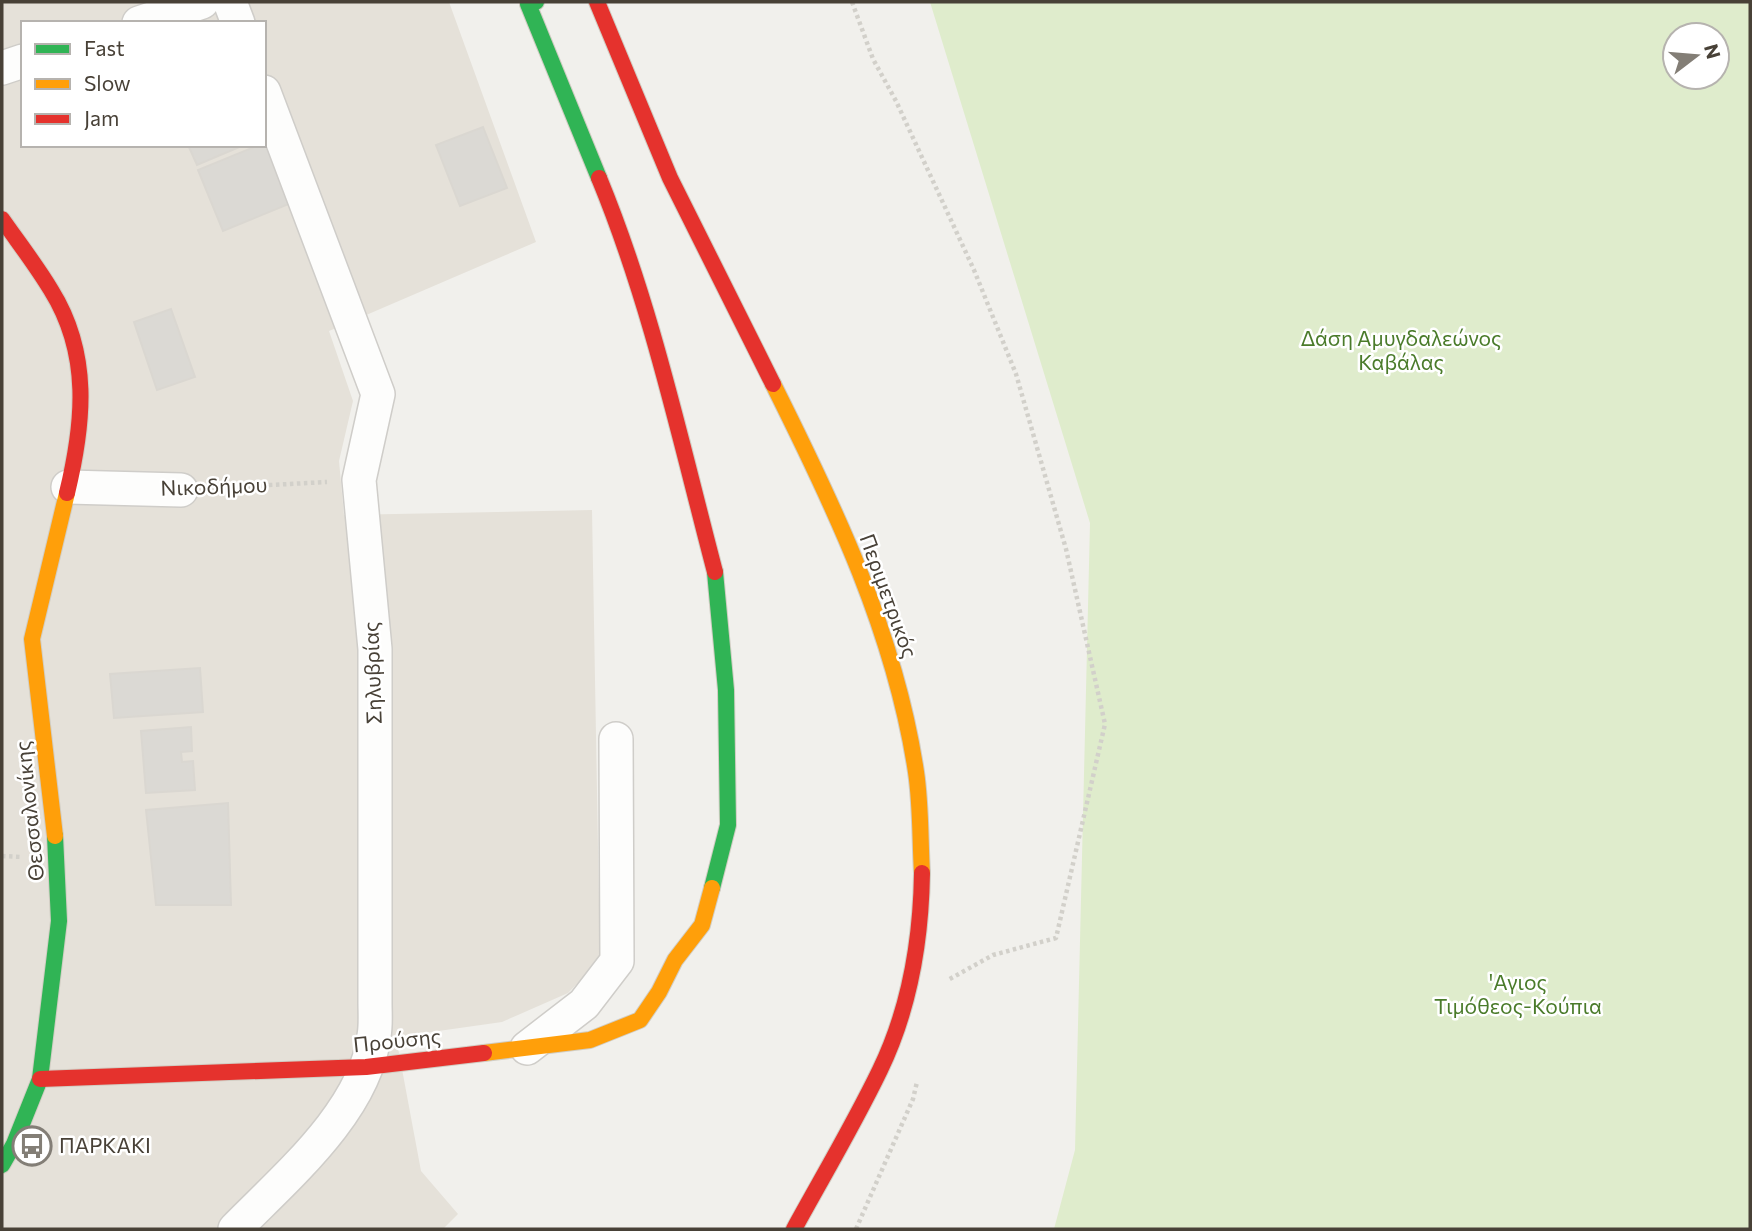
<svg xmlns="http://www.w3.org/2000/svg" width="1752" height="1231" viewBox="0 0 1752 1231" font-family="Commissioner,sans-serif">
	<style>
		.residential { fill: #e5e1d9; fill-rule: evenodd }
		.green { fill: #dfeccc; fill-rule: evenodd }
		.building { fill: #dbd9d4; stroke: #dad7d1; stroke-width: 2 }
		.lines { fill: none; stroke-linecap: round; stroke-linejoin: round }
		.street-casing { stroke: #cfcdc9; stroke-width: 36 }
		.fast-casing { stroke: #d1cdc3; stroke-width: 18 }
		.slow-casing { stroke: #d1cdc3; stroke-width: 18 }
		.jam-casing { stroke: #d1cdc3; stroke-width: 18 }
		.path { stroke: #d2d0ca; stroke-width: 4.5; stroke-dasharray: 3.5 3.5; stroke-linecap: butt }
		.street { stroke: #fdfdfc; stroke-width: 33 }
		.fast { stroke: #30b455; stroke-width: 16 }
		.slow { stroke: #ff9f0a; stroke-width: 16 }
		.jam { stroke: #e5322d; stroke-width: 16 }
		.labels { text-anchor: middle; stroke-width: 5; stroke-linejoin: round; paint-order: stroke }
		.park-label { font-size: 21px; fill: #4a7b2a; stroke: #fff }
		.street-label { font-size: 21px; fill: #484137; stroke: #fff }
		.poi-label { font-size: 21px; fill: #484137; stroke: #fff; text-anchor: start }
	</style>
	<rect width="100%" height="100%" fill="#f1f0ec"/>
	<path class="residential" d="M2,2h447l87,240 -207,89 24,70 -14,60 5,54 248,-5 8,450 -32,33 -66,29 -106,15 25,134 37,43 -15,15h-441zM23,23h241v122h-241z"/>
	<path class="green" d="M930,2h820v1227h-696l21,-79 15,-627zM1675,35h42v42h-42z"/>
	<path class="building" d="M483,127l24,61 -47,18 -24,-61z
		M267,142l24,61 -68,28 -25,-61 61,-25h5z
		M188,145h56l-47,20z
		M171,309l24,68 -38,13 -23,-68z
		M200,668l3,44 -89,6 -4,-44z
		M191,727l1,24 -11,1 1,10 11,-1 2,29 -49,3 -5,-62z
		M228,803l3,102h-75l-10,-95z"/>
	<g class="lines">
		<g class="street-casing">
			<path id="street" d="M230,2l8,21
				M139,23l63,-21
				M2,68l21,-7
				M68,487l113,3
				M527,1048l57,-44 33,-43 -1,-222
				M235,1229c50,-51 130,-118 139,-193 2,-11 1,-22 1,-33v-354l-16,-169 19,-86 -114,-302"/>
		</g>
		<g class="fast-casing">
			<path id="fast" d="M536,2l-8,2 71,174
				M712,888l16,-63 -2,-135 -11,-118
				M2,1165l12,-21 26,-65 19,-158 -4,-85"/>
		</g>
		<g class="slow-casing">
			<path id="slow" d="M773,384c62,124 122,249 143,388 5,33 4,68 6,101
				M55,836l-23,-197 35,-146
				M484,1053l106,-13 50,-20 19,-28 16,-32 27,-35 10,-37"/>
		</g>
		<g class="jam-casing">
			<path id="jam" d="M597,2l73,176 103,206
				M599,178c52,126 81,261 116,394
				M2,219c16,23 34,46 49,71 40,64 33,133 16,203
				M40,1079l326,-12 118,-14
				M794,1229c29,-53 60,-105 86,-159 29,-60 41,-130 42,-197"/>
		</g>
		<path class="path" d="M852,2l21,57 23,42 78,169 42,104 50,175 39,175 -49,214 -63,17 -45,25
			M213,488l114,-6
			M2,856l20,1
			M856,1229l57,-130 4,-17"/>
		<use href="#street" class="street"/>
		<use href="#fast" class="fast"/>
		<use href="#slow" class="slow"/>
		<use href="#jam" class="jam"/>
	</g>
	<defs>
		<g id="bus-ring" transform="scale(2.0125)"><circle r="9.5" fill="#fff" stroke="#837e76" stroke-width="1.5"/><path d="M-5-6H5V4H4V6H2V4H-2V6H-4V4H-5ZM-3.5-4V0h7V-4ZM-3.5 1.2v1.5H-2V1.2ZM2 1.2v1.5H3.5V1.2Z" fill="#837e76"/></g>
	</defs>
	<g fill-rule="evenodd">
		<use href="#bus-ring" x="32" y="1146"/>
	</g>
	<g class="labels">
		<g class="park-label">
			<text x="1401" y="346">Δάση Αμυγδαλεώνος<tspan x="1401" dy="24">Καβάλας</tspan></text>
			<text x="1518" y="990">'Αγιος<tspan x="1518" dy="24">Τιμόθεος-Κούπια</tspan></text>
		</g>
		<g class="street-label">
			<text transform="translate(214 487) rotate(-2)" y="7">Νικοδήμου</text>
			<text transform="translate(888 596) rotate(70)" y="7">Περιμετρικός</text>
			<text transform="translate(373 673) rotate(-92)" y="7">Σηλυβρίας</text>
			<text transform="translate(30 811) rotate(-96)" y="7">Θεσσαλονίκης</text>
			<text transform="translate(397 1041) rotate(-6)" y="7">Προύσης</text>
		</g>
		<g class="poi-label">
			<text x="59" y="1153">ΠΑΡΚΑΚΙ</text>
		</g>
	</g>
	<rect width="1752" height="1231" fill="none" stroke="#484137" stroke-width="7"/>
	<rect x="21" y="21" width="245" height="126" fill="#ffffff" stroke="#b6b3af" stroke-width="2"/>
	<rect x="35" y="44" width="35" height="10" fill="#30b455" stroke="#b6b3af" stroke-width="2"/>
	<text x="84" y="56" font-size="21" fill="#484137">Fast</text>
	<rect x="35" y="79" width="35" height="10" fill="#ff9f0a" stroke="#b6b3af" stroke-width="2"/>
	<text x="84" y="91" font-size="21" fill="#484137">Slow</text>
	<rect x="35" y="114" width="35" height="10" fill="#e5322d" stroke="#b6b3af" stroke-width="2"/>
	<text x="84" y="126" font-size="21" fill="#484137">Jam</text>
	<g transform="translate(1696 56) rotate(74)"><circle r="33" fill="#ffffff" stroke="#b6b3af" stroke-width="2"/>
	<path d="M0-5L12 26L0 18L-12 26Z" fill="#837e76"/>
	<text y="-10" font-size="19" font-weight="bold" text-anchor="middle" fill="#484137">N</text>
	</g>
</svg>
